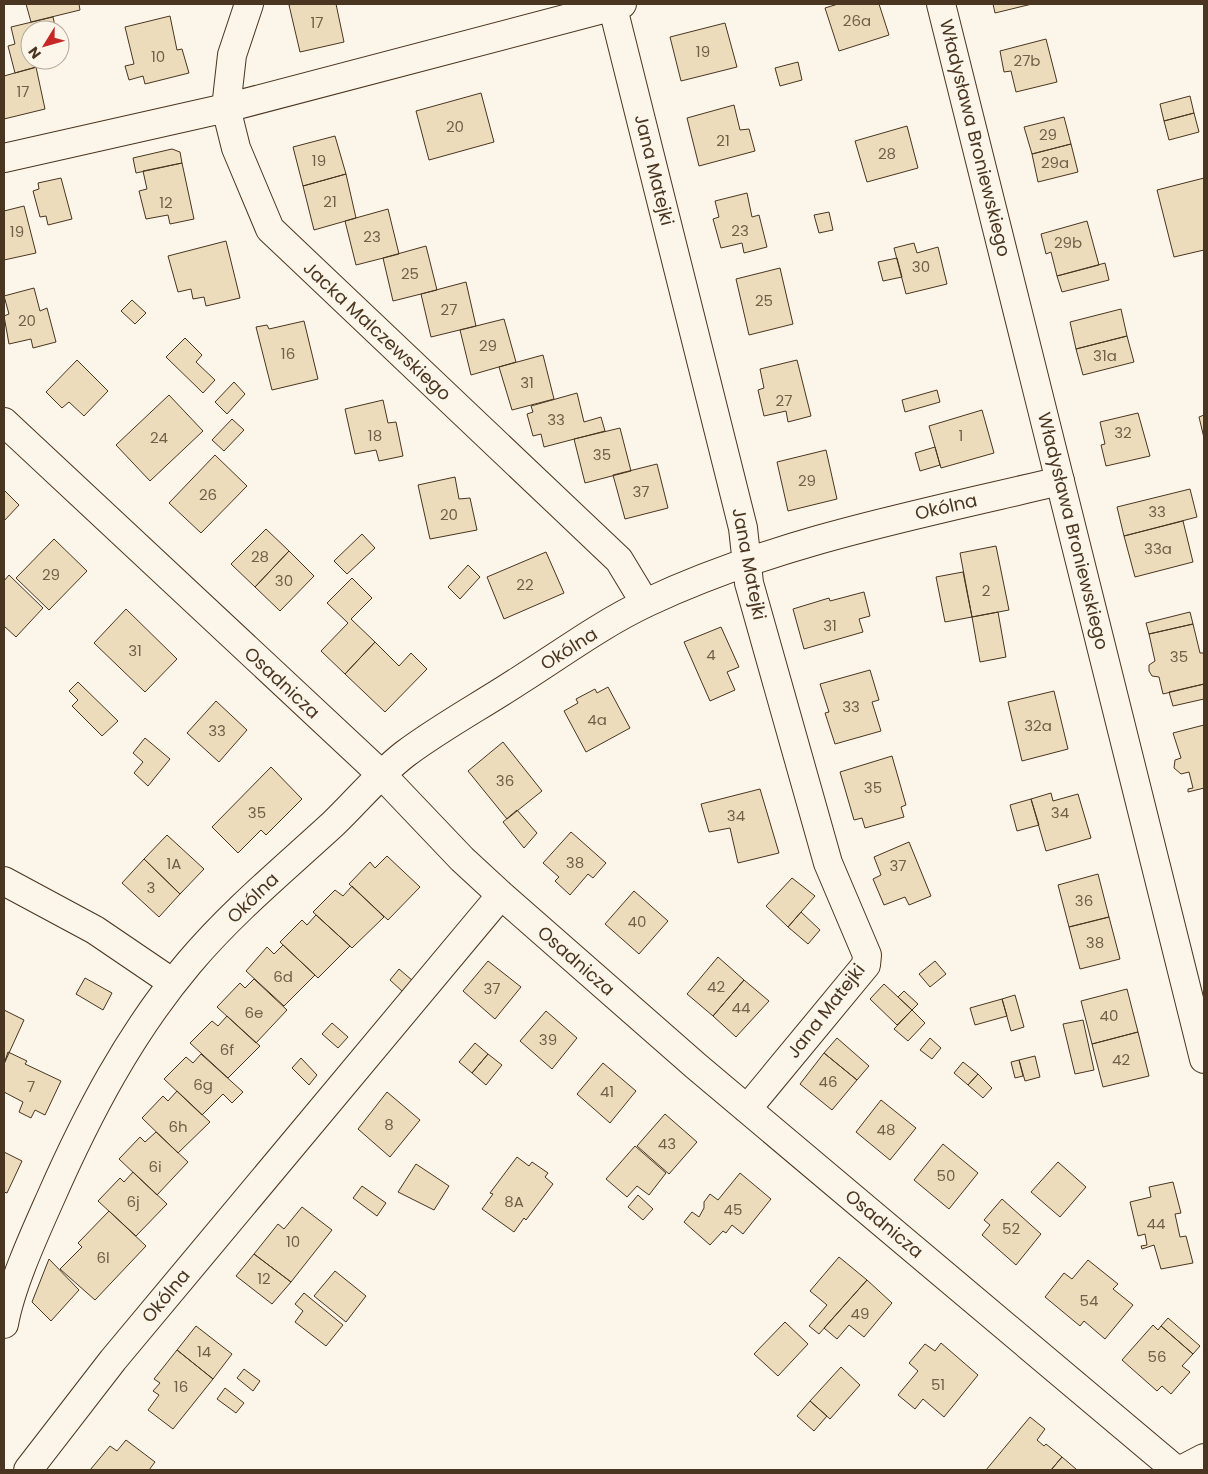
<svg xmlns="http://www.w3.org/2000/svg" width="1208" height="1474" viewBox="0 0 1208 1474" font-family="Poppins,sans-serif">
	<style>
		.building { fill: #ecdcbc; stroke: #4a3520 }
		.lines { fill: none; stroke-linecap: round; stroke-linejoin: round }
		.street-casing { stroke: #4a3520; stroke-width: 30 }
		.secondary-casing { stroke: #4a3520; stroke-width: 30 }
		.street { stroke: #fbf6e9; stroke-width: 28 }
		.secondary { stroke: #fbf6e9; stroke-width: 28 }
		.labels { text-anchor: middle; stroke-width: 4; stroke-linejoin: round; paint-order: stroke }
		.number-label { font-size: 15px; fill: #725f47 }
		.street-label { font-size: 18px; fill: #4a3520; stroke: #fbf6e9 }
	</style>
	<rect width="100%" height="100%" fill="#fbf6e9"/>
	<path class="building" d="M26,4h53l1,6 -49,12z
		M293,4h43l8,38 -44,10 -11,-47z
		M838,4h41l10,31 -50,16 -14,-43z
		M993,4h39l-37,9z
		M170,16l7,34 5,-1 7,24 -44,11 -2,-8 -14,4 -4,-14 9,-2 -9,-37z
		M53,17l3,13h-26v30h30v-15l3,15 -48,13 -7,-27 7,-2 -4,-17z
		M725,23l12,44 -56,14 -11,-44z
		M1046,39l11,43 -41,10 -5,-21 -7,1 -4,-21z
		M798,62l4,18 -22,6 -5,-18z
		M36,67l9,42 -41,10v-43z
		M481,93l13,49 -65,18 -13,-49z
		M1190,96l4,17 -30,8 -4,-17z
		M734,105l6,25 9,-1 6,22 -56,15 -12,-48z
		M1194,113l5,19 -30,8 -5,-19z
		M1064,117l7,27 -39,10 -8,-27z
		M907,126l11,42 -51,14 -12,-41z
		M335,136l11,38 -43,12 -10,-39z
		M1071,144l7,28 -40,10 -6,-28z
		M172,149l8,3 2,11 -46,10 -3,-15z
		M182,163l12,56 -24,5 -2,-9 -22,4 -7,-28 8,-2 -4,-18z
		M346,174l10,44 -42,12 -11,-44z
		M61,178l11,41 -24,6 -2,-9 -6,1 -7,-26 6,-2 -1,-6z
		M1204,178v72l-30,7 -17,-67z
		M747,193l5,24 7,-2 8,32 -23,6 -2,-10 -21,5 -8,-29 6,-2 -4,-16z
		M24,206l12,47 -32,7v-49z
		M388,209l11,45 -43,11 -11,-44z
		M829,212l4,18 -14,3 -5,-18z
		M1087,221l12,44 -42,11 -6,-24 -5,2 -5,-20z
		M226,241l14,57 -34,8 -2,-9 -11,2 -2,-10 -13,3 -10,-36z
		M914,243l3,10 21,-6 9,37 -41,10 -12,-46z
		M426,246l11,44 -44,11 -10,-43z
		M897,258l5,19 -19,4 -5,-19z
		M1105,263l4,17 -47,12 -5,-16z
		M780,268l13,56 -44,11 -13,-56z
		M466,282l10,44 -45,11 -10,-43z
		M34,288l6,23 7,-3 9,34 -23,6 -2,-9 -22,5 -5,-28 5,-2 -5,-18z
		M132,300l14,13 -11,11 -14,-13z
		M1121,309l6,27 -51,13 -6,-27z
		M504,319l12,43 -45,13 -11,-45z
		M304,321l14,58 -46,11 -16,-63 11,-2 2,4z
		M1127,336l7,26 -51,13 -7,-26z
		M185,338l17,17 -6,7 19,18 -12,13 -37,-36z
		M543,355l11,44 -42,11 -13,-43z
		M77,360l31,31 -24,25 -15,-14 -7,6 -16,-16z
		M797,360l14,56 -23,6 -2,-11 -22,5 -6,-26 6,-2 -4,-19z
		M234,382l11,12 -18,20 -12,-12z
		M937,390l3,12 -35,10 -3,-12z
		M577,393l7,29 17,-5 4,14 -61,16 -3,-13 -8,2 -6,-22 6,-2 -2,-6z
		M169,395l34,36 -53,50 -34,-36z
		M383,400l5,23 8,-1 7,34 -24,5 -3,-11 -21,4 -10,-45z
		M982,410l12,43 -53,15 -12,-42z
		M1138,413l12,43 -44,10 -5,-21 4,-1 -5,-22z
		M1204,415v23l-5,-21z
		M232,419l12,11 -20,21 -12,-11z
		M620,428l11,43 -46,12 -11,-44z
		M935,447l5,18 -20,6 -5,-18z
		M826,450l11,49 -49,12 -11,-49z
		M215,455l32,31 -46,47 -32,-30z
		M657,464l11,44 -43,11 -12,-44z
		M455,477l4,22 11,-1 7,32 -47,9 -12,-54z
		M1190,489l7,28 -73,19 -7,-29z
		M4,490l15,15 -15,16z
		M1183,521l10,41 -58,15 -11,-41z
		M266,529l23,22 -34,36 -24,-23z
		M362,534l13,14 -28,26 -13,-13z
		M54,539l33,32 -38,39 -33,-32z
		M996,546l13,64 -37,7 -12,-64z
		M289,551l25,25 -34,35 -25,-24z
		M546,552l18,41 -60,26 -17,-42z
		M468,565l12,12 -20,22 -12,-12z
		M963,572l9,45 -27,5 -9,-45z
		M9,575l34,33 -27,29 -12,-11v-45z
		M352,578l20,20 -21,21 24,23 -30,32 -24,-23 27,-28 -21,-20z
		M864,592l6,24 -11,3 4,13 -59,17 -11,-40 36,-11 1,3z
		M126,609l51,50 -32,33 -51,-49z
		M998,612l8,45 -26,5 -8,-45z
		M1190,612l3,12 -44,10 -3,-11z
		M1193,624l7,29h4v31l-41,10 -4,-17 -7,-1 -3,-5v-6l6,-4 -6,-27z
		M721,627l18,40 -12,5 8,18 -25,11 -26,-59z
		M375,642l24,24 12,-13 16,16 -42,43 -40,-38z
		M870,670l9,30 -7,2 9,29 -46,13 -10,-31 4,-1 -9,-28z
		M78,682l40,39 -16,15 -30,-30 6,-6 -9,-9z
		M1204,684v15l-31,7 -4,-14z
		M608,687l22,41 -44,24 -22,-41 14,-8 -2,-4 19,-10 2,4z
		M1054,691l14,58 -46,12 -14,-59z
		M216,701l31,29 -28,32 -32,-29z
		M1204,725v63l-16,4v-3l5,-1 -4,-16 -8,2 -7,-6 1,-8 6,-2 -8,-25z
		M145,738l25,21 -22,27 -14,-13 9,-11 -10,-9z
		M503,742l39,49 -35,28 -39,-48z
		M892,756l14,49 -5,2 3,10 -39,11 -3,-10 -8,2 -14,-48z
		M271,767l31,32 -36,36 -5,-5 -23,23 -26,-26z
		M760,789l19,64 -41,10 -8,-35 -21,4 -8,-28z
		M1051,793l2,8 25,-7 13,44 -45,13 -15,-52z
		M1031,799l8,26 -22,6 -7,-26z
		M517,810l20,23 -13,15 -21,-26z
		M571,832l35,31 -13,15 -5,-4 -18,21 -15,-14 4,-4 -16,-14z
		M167,835l37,34 -24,25 -36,-35z
		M909,842l22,54 -22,9 -4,-8 -21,8 -11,-26 8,-4 -7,-18z
		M387,856l33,31 -32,33 -39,-36 21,-22 5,6z
		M144,859l36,35 -21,23 -37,-34z
		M1098,874l11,43 -40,10 -11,-42z
		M792,878l23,18 -27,31 -22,-21z
		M352,886l32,31 -32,31 -39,-36 22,-22 8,6z
		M634,891l34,30 -29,33 -34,-30z
		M801,912l19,18 -12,14 -20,-17z
		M316,915l34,31 -32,32 -38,-36 22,-22 5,5z
		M1109,917l11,42 -40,10 -11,-42z
		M283,945l32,30 -31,31 -38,-35 21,-24 7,7z
		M718,957l26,23 -31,36 -26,-22z
		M488,961l33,26 -26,32 -32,-28z
		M935,961l11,13 -16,13 -11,-13z
		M399,969l14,12 -10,11 -13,-12z
		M85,978l27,15 -9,17 -27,-16z
		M254,979l33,31 -31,33 -39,-36 23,-24 5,5z
		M744,980l25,21 -33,36 -23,-21z
		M884,984l28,26 -15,15 -27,-26z
		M1127,989l11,43 -46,12 -11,-43z
		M904,991l14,13 -6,6 -14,-13z
		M1015,995l9,32 -13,4 -9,-32z
		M1002,999l5,17 -32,9 -5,-17z
		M4,1010l20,10 -20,44z
		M912,1010l13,13 -17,18 -14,-12z
		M546,1011l31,27 -25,31 -32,-28z
		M227,1016l33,30 -32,32 -38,-35 22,-22 6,5z
		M1083,1020l11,50 -19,4 -12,-50z
		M332,1023l16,14 -10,11 -16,-14z
		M1138,1032l11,44 -46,11 -11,-43z
		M837,1038l32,28 -12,14 -33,-27z
		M930,1038l11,10 -9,11 -12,-9z
		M475,1043l13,11 -16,19 -13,-11z
		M8,1052l19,9 -2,3 36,17 -16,34 -10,-5 -4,8 -12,-6 4,-10 -19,-10v-28z
		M824,1053l33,27 -25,30 -32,-26z
		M201,1054l42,38 -11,11 -9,-9 -21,21 -38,-36 22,-22 7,6z
		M488,1054l14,11 -16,20 -14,-12z
		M1035,1056l5,21 -15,4 -6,-21z
		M301,1058l16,17 -8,10 -17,-17z
		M1019,1060l4,16 -8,2 -4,-16z
		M963,1062l15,12 -10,11 -14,-12z
		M603,1063l33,28 -26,32 -33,-29z
		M978,1074l14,14 -9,10 -15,-13z
		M177,1091l33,31 -32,31 -36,-35 21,-22 5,5z
		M387,1092l33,28 -30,37 -32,-28z
		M881,1100l35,28 -26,32 -34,-28z
		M665,1114l32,28 -28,32 -32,-28z
		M156,1132l32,30 -31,33 -38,-36 21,-22 5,5z
		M943,1144l35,29 -29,36 -35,-29z
		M635,1146l31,27 -17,22 -12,-9 -10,11 -21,-18z
		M4,1152l18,9 -15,32 -3,-1z
		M517,1157l12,9 3,-4 16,11 -3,4 8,7 -27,36 -2,-2 -10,14 -32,-23 11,-15 -3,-1z
		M1058,1162l28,25 -26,30 -29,-25z
		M416,1164l33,22 -15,24 -36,-18z
		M133,1172l34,32 -31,32 -38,-35 22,-23 4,4z
		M740,1173l31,26 -28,35 -11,-9 -6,8 -3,-2 -13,14 -26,-23 8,-10 7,5 5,-9v-6l6,-8 8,6z
		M1173,1182l8,31 -6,1 5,23 6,-1 7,27 -32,6 -7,-24 -12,4 -1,-3 6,-1 -2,-11 -7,2 -8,-34 21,-5 -2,-10z
		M362,1186l24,17 -9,13 -24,-18z
		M638,1195l15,14 -10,11 -15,-13z
		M1002,1199l39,35 -25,31 -34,-30 8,-10 -6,-5z
		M302,1207l30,23 -41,52 -37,-28 24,-30 6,5z
		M109,1211l37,35 -51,54 -35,-31 22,-22 -4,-4z
		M254,1254l37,28 -19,22 -36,-28z
		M839,1257l28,23 -48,54 -10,-8 18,-21 -17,-14z
		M49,1259l30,31 -28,31 -19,-19z
		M1088,1260l30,24 -5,5 20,16 -28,34 -21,-18 -4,5 -35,-29 19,-24 8,6z
		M335,1271l31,25 -20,26 -32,-26z
		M867,1280l25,23 -28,34 -15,-12 -12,14 -13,-11z
		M304,1293l39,32 -17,21 -31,-24 8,-11 -8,-7z
		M1168,1318l32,28 -7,8 -32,-28z
		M785,1322l23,22 -30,32 -24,-22z
		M1153,1325l5,5 3,-4 32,28 -11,12 8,6 -19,22 -9,-8 -5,5 -35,-31z
		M196,1326l36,28 -19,25 -36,-29z
		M941,1343l37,32 -34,42 -21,-18 -8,10 -17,-14 20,-24 -9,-8 16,-19 10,7z
		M177,1350l36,29 -40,50 -25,-19 11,-15 -6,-4 7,-8 -6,-4z
		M841,1367l19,18 -30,34 -20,-18z
		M244,1369l16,12 -7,10 -16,-13z
		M225,1388l19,15 -8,10 -19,-14z
		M810,1401l17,15 -13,15 -17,-15z
		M1030,1417l15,12 -8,11 7,6 2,-2 16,13 -11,13h-65z
		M126,1440l29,22 -6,8h-59l20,-24 7,5z
		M1062,1457l14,12 -1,1h-24z"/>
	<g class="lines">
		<g class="street-casing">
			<path id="street" d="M249,4l-17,51 -6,53 10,40 34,81 349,331 26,43
				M612,4l131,524 6,55 79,280 39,92 -1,10 -119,144
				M4,158l222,-50 396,-104
				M4,422l378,353 80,84 39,36 195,171 480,404
				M4,881l91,49 78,53
				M4,1324c7,-39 31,-91 47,-127 37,-84 79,-164 138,-234 43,-51 95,-94 144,-139 24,-23 46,-50 72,-70 36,-27 77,-49 115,-74 41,-26 83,-57 128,-78 130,-61 273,-88 412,-121
				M28,1470l85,-110 388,-465
				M1181,1470l23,-12"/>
		</g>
		<g class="secondary-casing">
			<path id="secondary" d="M941,4l263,1055"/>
		</g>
		<use href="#street" class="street"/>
		<use href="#secondary" class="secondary"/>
	</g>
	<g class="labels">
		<g class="number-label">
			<text x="857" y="26">26a</text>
			<text x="317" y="28">17</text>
			<text x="703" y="57">19</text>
			<text x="158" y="62">10</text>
			<text x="1027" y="66">27b</text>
			<text x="23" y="97">17</text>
			<text x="455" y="132">20</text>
			<text x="1048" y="140">29</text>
			<text x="723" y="146">21</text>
			<text x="887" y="159">28</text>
			<text x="319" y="166">19</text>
			<text x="1055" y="168">29a</text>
			<text x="330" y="207">21</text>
			<text x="166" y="208">12</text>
			<text x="740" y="236">23</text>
			<text x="17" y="237">19</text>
			<text x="372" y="242">23</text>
			<text x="1068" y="248">29b</text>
			<text x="921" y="272">30</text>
			<text x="410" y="279">25</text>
			<text x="764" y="306">25</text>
			<text x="449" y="315">27</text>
			<text x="27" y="326">20</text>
			<text x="488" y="351">29</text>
			<text x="288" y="359">16</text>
			<text x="1105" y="361">31a</text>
			<text x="527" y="388">31</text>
			<text x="784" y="406">27</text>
			<text x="556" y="425">33</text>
			<text x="1123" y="438">32</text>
			<text x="375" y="441">18</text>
			<text x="961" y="441">1</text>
			<text x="159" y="443">24</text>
			<text x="602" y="460">35</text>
			<text x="807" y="486">29</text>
			<text x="641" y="497">37</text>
			<text x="208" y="500">26</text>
			<text x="1157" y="517">33</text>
			<text x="449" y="520">20</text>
			<text x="1158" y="554">33a</text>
			<text x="260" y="562">28</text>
			<text x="51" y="580">29</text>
			<text x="284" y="586">30</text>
			<text x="525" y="590">22</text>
			<text x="986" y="596">2</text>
			<text x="830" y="631">31</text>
			<text x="135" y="656">31</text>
			<text x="711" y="660">4</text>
			<text x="1179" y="662">35</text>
			<text x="851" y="712">33</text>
			<text x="597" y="725">4a</text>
			<text x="1038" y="731">32a</text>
			<text x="217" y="736">33</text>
			<text x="505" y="786">36</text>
			<text x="873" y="793">35</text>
			<text x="257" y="818">35</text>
			<text x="1060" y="818">34</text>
			<text x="736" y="821">34</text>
			<text x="575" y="868">38</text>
			<text x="174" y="869">1A</text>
			<text x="898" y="871">37</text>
			<text x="151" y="893">3</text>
			<text x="1084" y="906">36</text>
			<text x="637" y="927">40</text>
			<text x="1095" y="948">38</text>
			<text x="283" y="982">6d</text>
			<text x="716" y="992">42</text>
			<text x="492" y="994">37</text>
			<text x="741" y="1013">44</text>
			<text x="254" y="1018">6e</text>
			<text x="1109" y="1021">40</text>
			<text x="548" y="1045">39</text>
			<text x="227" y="1055">6f</text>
			<text x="1121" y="1065">42</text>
			<text x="828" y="1087">46</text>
			<text x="203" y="1090">6g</text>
			<text x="31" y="1092">7</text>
			<text x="607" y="1097">41</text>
			<text x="389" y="1130">8</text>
			<text x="178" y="1132">6h</text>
			<text x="886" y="1135">48</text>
			<text x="667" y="1149">43</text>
			<text x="155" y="1172">6i</text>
			<text x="946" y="1181">50</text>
			<text x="133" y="1207">6j</text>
			<text x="514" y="1207">8A</text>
			<text x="733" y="1215">45</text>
			<text x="1156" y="1229">44</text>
			<text x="1011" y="1234">52</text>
			<text x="293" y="1247">10</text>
			<text x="103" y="1263">6l</text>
			<text x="264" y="1284">12</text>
			<text x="1089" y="1306">54</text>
			<text x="860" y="1319">49</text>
			<text x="204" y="1357">14</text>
			<text x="1157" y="1362">56</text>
			<text x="938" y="1390">51</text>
			<text x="181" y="1392">16</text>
		</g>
		<g class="street-label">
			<text transform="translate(975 138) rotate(76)" y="6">Władysława Broniewskiego</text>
			<text transform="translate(654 170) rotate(76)" y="6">Jana Matejki</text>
			<text transform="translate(377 331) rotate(43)" y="6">Jacka Malczewskiego</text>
			<text transform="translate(946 507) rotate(-13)" y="6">Okólna</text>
			<text transform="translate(1073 531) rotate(76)" y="6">Władysława Broniewskiego</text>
			<text transform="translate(749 564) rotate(79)" y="6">Jana Matejki</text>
			<text transform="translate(569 649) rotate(-32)" y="6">Okólna</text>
			<text transform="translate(282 683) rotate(43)" y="6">Osadnicza</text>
			<text transform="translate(253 898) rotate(-44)" y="6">Okólna</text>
			<text transform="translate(576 961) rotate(41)" y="6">Osadnicza</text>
			<text transform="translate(826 1011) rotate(-52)" y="6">Jana Matejki</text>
			<text transform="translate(884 1224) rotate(40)" y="6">Osadnicza</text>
			<text transform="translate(166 1296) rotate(-50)" y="6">Okólna</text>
		</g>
	</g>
	<rect width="1208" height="1474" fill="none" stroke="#4a3520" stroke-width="10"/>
	<g transform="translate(45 45) rotate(233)"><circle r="24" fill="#fbf6e9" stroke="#b4a999"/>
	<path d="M0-4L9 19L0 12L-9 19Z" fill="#c62828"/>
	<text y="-8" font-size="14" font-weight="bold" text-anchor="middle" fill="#4a3520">N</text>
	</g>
</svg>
